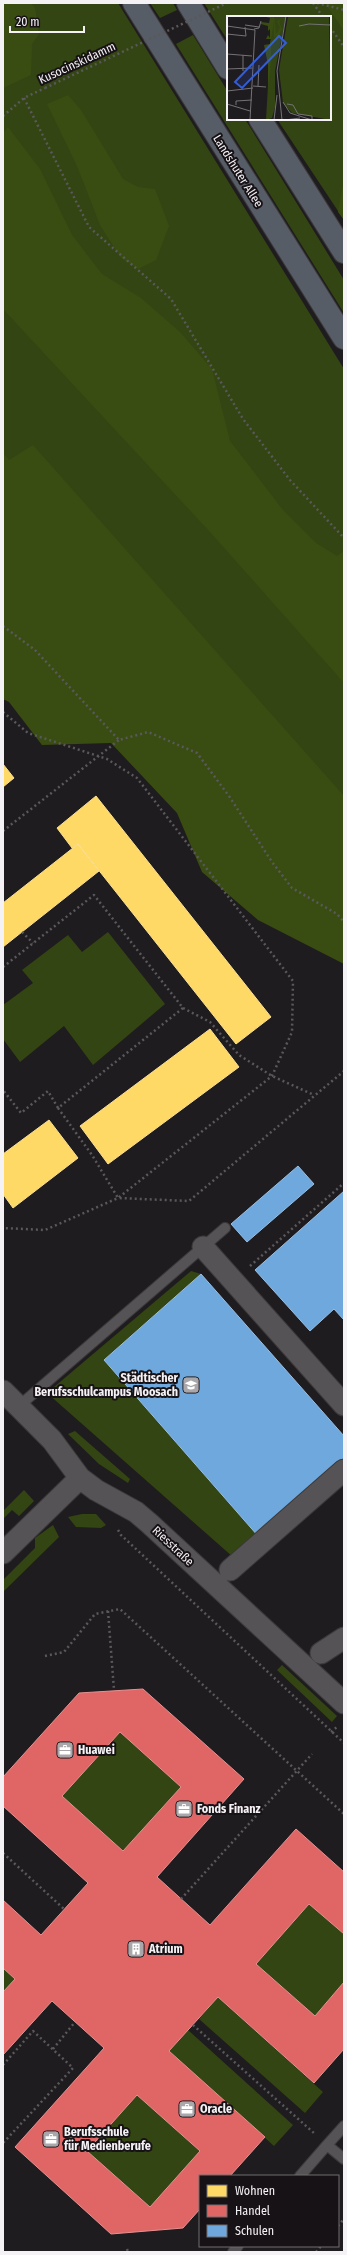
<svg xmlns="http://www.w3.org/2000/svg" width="347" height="2255" viewBox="0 0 347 2255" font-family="'Fira Sans Condensed',sans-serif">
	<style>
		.green { fill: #334512 }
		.forest { fill: #394d13 }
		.homes { fill: #ffd966; stroke: #fce091 }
		.shops { fill: #e06666; stroke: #e69091; fill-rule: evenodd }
		.schools { fill: #6fa8dc; stroke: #97bee4 }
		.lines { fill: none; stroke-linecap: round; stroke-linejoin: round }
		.lane-casing { stroke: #3c393b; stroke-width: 12 }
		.street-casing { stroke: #3c393b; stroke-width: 23 }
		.highway-casing { stroke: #3c393b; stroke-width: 24 }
		.path { stroke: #5a585a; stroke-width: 2.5; stroke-dasharray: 2 3; stroke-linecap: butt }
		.lane { stroke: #555355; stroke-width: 10 }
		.street { stroke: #555355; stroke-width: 21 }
		.highway { stroke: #575d66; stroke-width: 22 }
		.path-bridge { stroke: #5a585a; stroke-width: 2.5; stroke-dasharray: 2 3; stroke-linecap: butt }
		.labels { text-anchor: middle; stroke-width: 4; stroke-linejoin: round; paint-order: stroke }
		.street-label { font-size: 12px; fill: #f5f2f5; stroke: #171216 }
		.poi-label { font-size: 12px; font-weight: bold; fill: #f5f2f5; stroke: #171216; text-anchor: start }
		.inset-road { fill: none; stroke: #757275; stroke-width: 1 }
		.view { fill: #335edb; fill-opacity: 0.15; stroke: #335edb; stroke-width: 2 }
		.inset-edge { fill: none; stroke: #f5f2f5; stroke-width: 2 }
	</style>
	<rect width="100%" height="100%" fill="#1f1c1f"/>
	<path class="green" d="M3,3h115l226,366v525l-341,-402z
		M150,3h23l4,7 -17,8z
		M204,3h140v217l-67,-101h53v-102h-102v24z
		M193,35l35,57v27h17l99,161v33l-168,-269z
		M108,932l57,72 -72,61 -29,-39 -44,36 -17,-23v-34l30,-22 -11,-13 46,-35 14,17z
		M191,1271l10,3 -97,86 154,176 -25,21 -186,-164z
		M75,1431l55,48 -2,4 -29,-19 -31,-30z
		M24,1490l10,11 -15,15 -7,-6 -9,9v-8z
		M82,1514h14l10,11 -5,3 -25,-1 -8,-10z
		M53,1525l6,12 -56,55v-12l32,-32v-10z
		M282,1665l55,51 -5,6 -55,-52z
		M120,1732l61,55 -58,64 -61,-55z
		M309,1904l35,30v48l-29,34 -59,-52z
		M3,1968l12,11 -12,13z
		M218,1997l105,95 -18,21 -106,-94z
		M188,2030l105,95 -19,21 -105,-95z
		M137,2095l63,56 -50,56 -63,-56z"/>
	<path class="forest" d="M3,3h28l4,5 4,26 -7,10 -1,31 -28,13z
		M325,3h19v28z
		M68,95l13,15 42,69 15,8 17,2 14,37 -13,34 -18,9 -17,-11 -21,-33 -23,-59 -30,-62z
		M8,127l32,42 32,66 30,39 39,24 39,34 32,37 18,72 53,69 33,33 21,13 7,-5v132l-134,-151 -207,-223v-176z
		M344,180v40l-6,-8z
		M33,445l311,351v168l-86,-44 -56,-48 -25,-59 -66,-70 -69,2 -33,-43 -6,-3v-246l6,7z"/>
	<path class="homes" d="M3,764l11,14 -11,9z
		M96,796l175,221 -35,27 -158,-200 -6,4 -15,-20z
		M78,844l21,27 -96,76v-44z
		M210,1029l29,38 -131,97 -28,-38z
		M49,1120l29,38 -65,50 -10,-14v-40z"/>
	<path class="shops" d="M143,1689l101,90 -87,98 53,48 86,-96 48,43v62l-35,-30 -53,60 59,52 29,-34v67l-30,34 -96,-86 -49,54 96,86 -35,39h-30v33l-17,19 -72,6 -96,-87 89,-99 -52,-47 -49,54v-63l12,-13 -12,-11v-68l38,35 47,-52 -85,-77v-29l76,-84zM120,1732l61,55 -58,64 -61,-55zM137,2095l63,56 -50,56 -63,-56z"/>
	<path class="schools" d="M298,1166l16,18 -67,58 -16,-18z
		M344,1191v129l-10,-11 -24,22 -55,-61z
		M201,1274l143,162v25l-86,75 -154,-176z"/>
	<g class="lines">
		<g class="lane-casing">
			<path id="lane" d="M19,1406l206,-178
				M344,2126l-17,19 17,14
				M300,2176l27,-31
				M233,2252l5,-6"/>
		</g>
		<g class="street-casing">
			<path id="street" d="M203,1247l141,158
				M3,1391l49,49 28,38 16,12 40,22 13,11 195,180
				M3,1553l77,-75
				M230,1570l114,-100
				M321,1653l23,-15"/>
		</g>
		<g class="highway-casing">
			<path id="highway" d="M134,3l210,335
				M188,3l40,65
				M260,119l84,133"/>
		</g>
		<path class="path" d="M313,3l10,14
			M317,3l27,7
			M330,27l14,20
			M24,98l65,129 82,72 72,120 47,61 54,58
			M3,116l21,-18 21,-10
			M3,626l32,24 84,90 29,-8 49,21 32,43 43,66 20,26 45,26 7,8
			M3,712l25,21 79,26 30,19 156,203 -1,51 -20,44 -154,122 -73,32 -42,-2
			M3,831l116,-91
			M22,932l11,11
			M3,967l91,-72 89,113 -125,100 -10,-17 -27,22 -18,-23
			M183,1008l27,14 29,33 33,21 42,19
			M58,1108l34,47 26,43 71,3 155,-130
			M250,1266l94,-83
			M118,1530l3,5 223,208
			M108,1611l6,79
			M45,1656l19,-4 31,-38 25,-5 224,205
			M331,1732l6,-5
			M3,1853l61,56
			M181,1899l131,-145
			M193,2025l122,109
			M53,2049l22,-27
			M3,2065l30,-34 40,37 -70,75
			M338,2226l6,-7
			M127,2249l1,3
			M316,2252l5,-6"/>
		<use href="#lane" class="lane"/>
		<use href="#street" class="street"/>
		<use href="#highway" class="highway"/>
		<path class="path-bridge" d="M45,88l182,-85"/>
	</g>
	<defs>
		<g id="school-square" transform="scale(0.9)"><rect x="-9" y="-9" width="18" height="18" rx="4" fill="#aaa7aa" stroke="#171216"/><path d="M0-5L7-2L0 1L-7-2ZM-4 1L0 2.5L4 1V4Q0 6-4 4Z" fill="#fff"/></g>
		<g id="office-square" transform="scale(0.9)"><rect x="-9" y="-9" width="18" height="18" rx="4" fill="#aaa7aa" stroke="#171216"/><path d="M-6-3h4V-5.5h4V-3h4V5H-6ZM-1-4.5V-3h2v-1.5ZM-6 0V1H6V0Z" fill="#fff"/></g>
		<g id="building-square" transform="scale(0.9)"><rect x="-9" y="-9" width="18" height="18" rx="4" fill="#aaa7aa" stroke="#171216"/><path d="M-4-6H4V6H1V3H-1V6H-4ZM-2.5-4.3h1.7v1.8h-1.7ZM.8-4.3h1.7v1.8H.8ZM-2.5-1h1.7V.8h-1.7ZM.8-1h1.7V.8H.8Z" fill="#fff"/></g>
	</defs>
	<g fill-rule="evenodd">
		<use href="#school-square" x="191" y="1385"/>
		<use href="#office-square" x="65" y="1750"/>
		<use href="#office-square" x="184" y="1809"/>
		<use href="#building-square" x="136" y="1949"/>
		<use href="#office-square" x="187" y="2109"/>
		<use href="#office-square" x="51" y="2139"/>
	</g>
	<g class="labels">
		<g class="street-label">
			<text transform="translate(77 63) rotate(-25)" y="4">Kusocinskidamm</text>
			<text transform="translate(238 171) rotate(58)" y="4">Landshuter Allee</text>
			<text transform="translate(173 1546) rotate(43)" y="4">Riesstraße</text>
		</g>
		<g class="poi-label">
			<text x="178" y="1382" text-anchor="end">Städtischer<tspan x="178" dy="14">Berufsschulcampus Moosach</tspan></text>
			<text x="78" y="1754">Huawei</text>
			<text x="197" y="1813">Fonds Finanz</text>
			<text x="149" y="1953">Atrium</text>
			<text x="200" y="2113">Oracle</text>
			<text x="64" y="2136">Berufsschule<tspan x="64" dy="14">für Medienberufe</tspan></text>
		</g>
	</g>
	<g transform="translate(227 16)">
		<rect width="104" height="104" fill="#1f1c1f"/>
		<path d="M45,0h14l-11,55v36l-3,11 -6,2zM61,0h41l2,104 -39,-7 -9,-10 -4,-33z" fill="#334512"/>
		<path d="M36,0h11l2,18 4,-6 -3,-7 4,-1 -2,2 3,7 -4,9 -2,-2 -2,2v-17l-3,18h-5l2,-4 2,3v-9l-2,2v-5l-7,-2v-2l8,1 1,-5zM44,24v21l-3,28v-24l-4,-20 6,-1z" fill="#394d13"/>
		<path class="inset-road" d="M18,9l14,2M0,10l28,4 -5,90M72,10l10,-2 21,1 1,-2M27,13l5,-1 2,-7M0,18l19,2 -1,-9M0,38l25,2M16,39v16M0,53l25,-1M26,70l13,1M31,70l1,-21M0,75l26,-3M56,86l7,11 22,7M0,88l23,7M60,88l6,1 5,9 14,2v4M9,89v-4l16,-1M47,104l3,-25M55,104l-5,-49 9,-55M58,104l15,-2"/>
		<path class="view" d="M52,20l7,7 -44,45 -7,-6z"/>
		<rect width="104" height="104" class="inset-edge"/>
	</g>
	<rect width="347" height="2255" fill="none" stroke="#f5f2f5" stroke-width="8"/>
	<rect x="199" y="2175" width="140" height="72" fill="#171216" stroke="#706c6f"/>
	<rect x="207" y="2185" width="20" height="12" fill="#ffd966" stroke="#706c6f"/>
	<text x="235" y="2195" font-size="12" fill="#f5f2f5">Wohnen</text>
	<rect x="207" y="2205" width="20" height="12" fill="#e06666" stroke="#706c6f"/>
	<text x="235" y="2215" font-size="12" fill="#f5f2f5">Handel</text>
	<rect x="207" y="2225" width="20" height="12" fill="#6fa8dc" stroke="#706c6f"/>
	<text x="235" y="2235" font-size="12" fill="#f5f2f5">Schulen</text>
	<path d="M10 26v6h74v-6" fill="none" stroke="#f5f2f5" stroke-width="2"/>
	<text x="16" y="26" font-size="12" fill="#f5f2f5" stroke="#171216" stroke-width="3" paint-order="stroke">20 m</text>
</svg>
